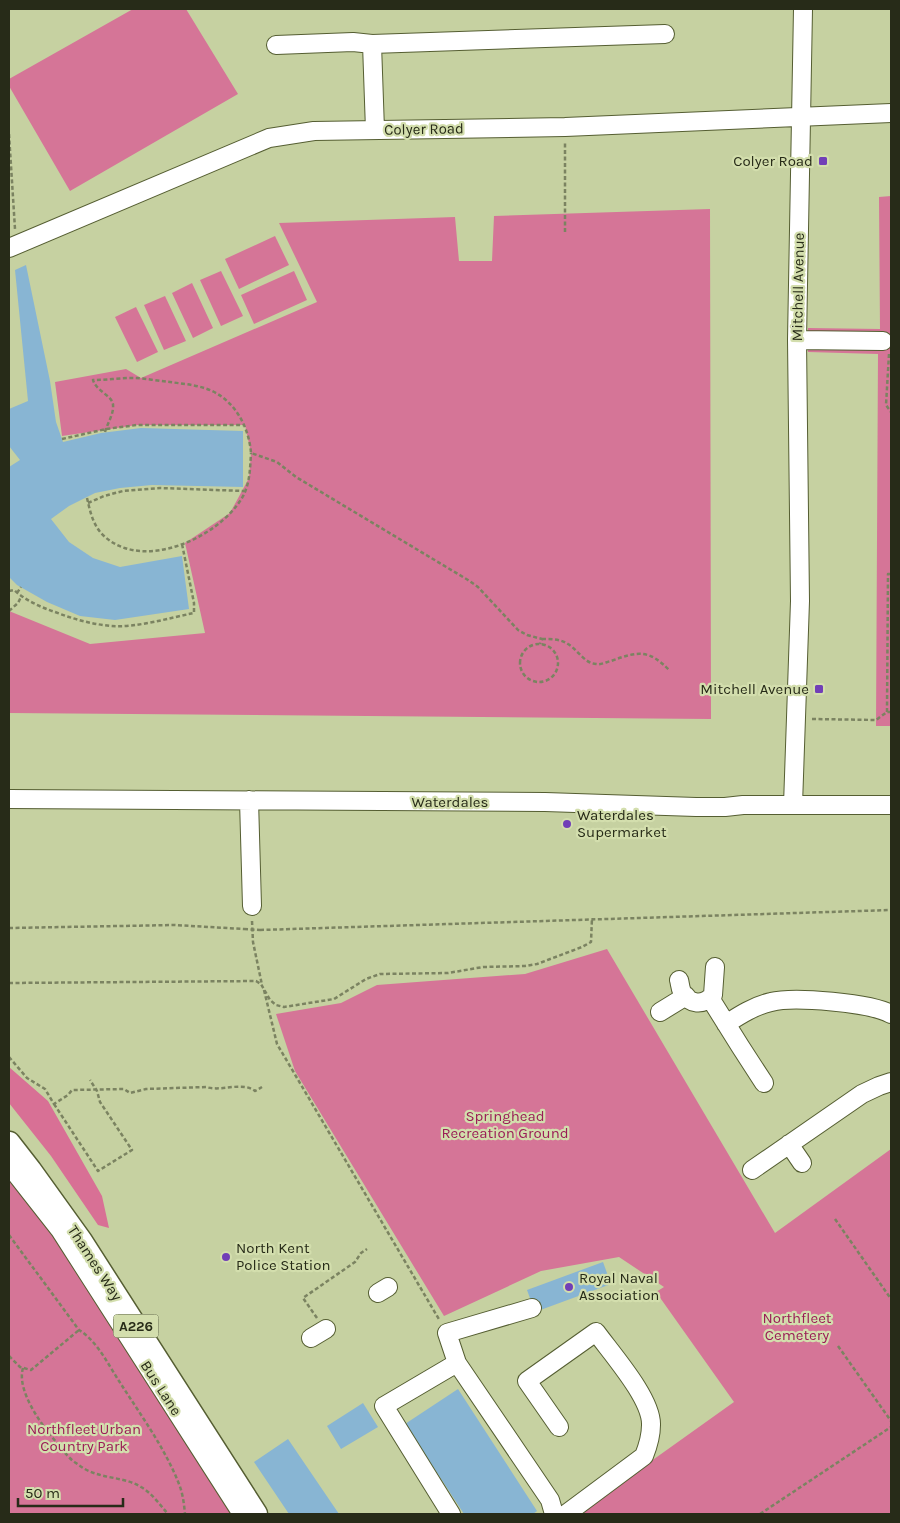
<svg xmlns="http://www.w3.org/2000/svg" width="900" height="1523" viewBox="0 0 900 1523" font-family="Karla,sans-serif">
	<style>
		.green { fill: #d57597 }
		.forest { fill: #d87095 }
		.building { fill: #88b5d3 }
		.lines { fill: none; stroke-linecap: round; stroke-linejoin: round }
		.minor-casing { stroke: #555e32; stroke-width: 20 }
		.major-casing { stroke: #555e32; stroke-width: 25 }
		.path { stroke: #7b8361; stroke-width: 2.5; stroke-dasharray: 4 2.5; stroke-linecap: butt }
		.minor { stroke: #fff; stroke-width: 18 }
		.major { stroke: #fff; stroke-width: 22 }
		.path-bridge { stroke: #7b8361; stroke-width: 2.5; stroke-dasharray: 4 2.5; stroke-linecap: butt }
		.poi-dot { fill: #713fb7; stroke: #d3dead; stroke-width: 2 }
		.labels { text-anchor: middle; stroke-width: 4.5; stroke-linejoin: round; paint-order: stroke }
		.shield { fill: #d3dead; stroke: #5b6145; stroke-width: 1 }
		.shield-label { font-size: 14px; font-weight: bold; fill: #272b18 }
		.street-label { font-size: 15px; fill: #272b18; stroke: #d3dead }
		.poi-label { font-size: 15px; fill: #272b18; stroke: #d3dead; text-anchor: start }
		.park-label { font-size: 15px; fill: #9a1c56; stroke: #d3dead }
	</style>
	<rect width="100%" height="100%" fill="#c6d1a1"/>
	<path class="green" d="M133,9h53l52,85 -168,97 -61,-105v-7z
		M891,196v530h-15l2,-372 -70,-2v-24l72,1 -1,-132z
		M710,209l1,510 -702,-6v-102l81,33 115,-11 -20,-90 45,-30 19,-35 2,-25 -6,-28h-108l-75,11 -7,-54 71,-13 15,9 176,-76 -38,-79 176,-6 4,44h33l2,-45z
		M275,236l14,29 -50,24 -14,-30z
		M221,271l22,45 -22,10 -21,-46z
		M294,271l13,29 -53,24 -13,-29z
		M192,283l21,45 -20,10 -21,-45z
		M165,296l21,45 -22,9 -20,-45z
		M136,307l22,45 -21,10 -22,-45z
		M607,949l168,284 116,-84v365h-306l-1,-5 150,-107 -78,-110 8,-5 -45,-30 -78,14 -97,45 -149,-245 -19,-57 65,-11 36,-18 148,-11z
		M9,1176l31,38 194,300h-225z"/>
	<path class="forest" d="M9,1067l39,34 54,95 7,32 -11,-3 -47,-69 -42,-53z"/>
	<path class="building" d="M26,265l24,116 6,41 7,20 38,-9 40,-5 102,3v56l-91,-2 -32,3 -25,5 -26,13 -18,13 18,23 24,16 27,9 62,-11 7,53 -74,11 -35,-4 -33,-14 -30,-17 -8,-8v-110l11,-7 -11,-14v-37l19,-8 -13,-131z
		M603,1262l8,22 -76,28 -8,-22z
		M458,1389l79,122 -4,3h-69l-59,-90z
		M363,1403l15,24 -37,22 -14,-23z
		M288,1439l51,75h-50l-35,-52z"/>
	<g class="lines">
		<g class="minor-casing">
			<path id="minor" d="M276,45l77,-3 19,2
				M375,130l-3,-86 293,-10
				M9,248l260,-110 45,-7 251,-4 326,-14
				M797,340l86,1
				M9,799l536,3 151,5h29l18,-2h148
				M249,800l3,106
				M793,805l7,-204 -3,-261 6,-331
				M679,980c1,3 1,8 3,12 8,13 21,14 31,3l2,-28
				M710,998l30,48 24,37
				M660,1012l26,-16
				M726,1024c14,-9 28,-18 45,-22 23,-6 100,1 120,12
				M789,1144l13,19
				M9,1165l51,65 182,284
				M752,1170l110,-76 17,-8 12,-4
				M378,1293l10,-6
				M532,1308l-85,25 10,30 93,137 4,14
				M311,1338l15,-9
				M559,1427l-32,-46 69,-49c16,22 56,67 55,93 0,11 -3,21 -7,31l-78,58
				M451,1514l-67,-108 73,-43"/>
		</g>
		<g class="major-casing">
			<path id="major" d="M9,1143l21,27 51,71 175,273"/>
		</g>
		<path class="path" d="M9,134l6,95
			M565,232v-91
			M889,354l-3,51 5,7
			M105,432c2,-8 9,-18 8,-27 0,-9 -17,-14 -20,-25 13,0 26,-2 39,-2 12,0 26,3 38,4 14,2 29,3 42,9 24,11 37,37 39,62l26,9 19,15 172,103 10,7 40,43 9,5 15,4 -2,5
			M62,439l44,-10 31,-4h107
			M87,498c3,13 6,28 17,38 39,36 114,2 138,-38 8,-14 8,-29 9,-45
			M88,503l16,-7 19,-5 37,-3 84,3
			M9,591l5,-1c11,10 26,17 41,22 18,7 36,12 56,14 25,2 58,-8 83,-13v-10l-12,-59
			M17,593l4,-6
			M9,611l9,-8 3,-6
			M542,639c9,0 19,0 26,5 10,6 16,19 28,20 5,1 10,-2 15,-3 27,-10 38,-12 59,10
			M520 663a19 19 0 1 1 38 0a19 19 0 1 1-38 0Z
			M887,712l1,-138h3
			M812,719l64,1 11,-8h4
			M252,921l1,21 9,43
			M9,928l166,-3 69,4
			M260,930l631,-20
			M9,983l247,-2 5,3 9,16 6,5 8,2 50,-8 32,-20 14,-5 68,-1 35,-6 42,-1 12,-2 45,-17 9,-5 1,-24
			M264,990l13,54 163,277
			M9,1057l18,21 18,11 9,15 14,-9 4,-5 52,-1 6,4 16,-4 60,-2c16,5 36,-6 49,4l7,-4
			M54,1104l44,67 34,-21 -32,-48 -3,-11 -7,-11
			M835,1219l56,80
			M9,1235l70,95c18,11 29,34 40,51 21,33 46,67 60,103 4,10 5,20 6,30
			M317,1318l-14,-20 52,-36 6,-9 6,-4
			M838,1346l53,75
			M9,1356l11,11 11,3 48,-40
			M23,1368c-7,23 20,59 34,75 6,7 11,15 19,20 4,3 8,6 13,8 17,8 36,6 52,16 11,6 19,18 27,27
			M760,1514l131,-87"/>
		<use href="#minor" class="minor"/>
		<use href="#major" class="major"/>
		<path class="path-bridge" d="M244,929l16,1"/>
	</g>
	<g class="poi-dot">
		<rect x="818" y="156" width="10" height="10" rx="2.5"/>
		<rect x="814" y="684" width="10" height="10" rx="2.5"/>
		<circle cx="567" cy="824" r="5"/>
		<circle cx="226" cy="1257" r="5"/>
		<circle cx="569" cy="1287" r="5"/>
	</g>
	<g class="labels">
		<rect class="shield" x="113.5" y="1314.5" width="45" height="23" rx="4"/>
		<g class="shield-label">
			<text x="136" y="1331">A226</text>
		</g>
		<g class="street-label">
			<text transform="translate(424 129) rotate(-1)" y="5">Colyer Road</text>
			<text transform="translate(798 287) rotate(-89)" y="5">Mitchell Avenue</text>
			<text x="450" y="807">Waterdales</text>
			<text transform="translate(95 1263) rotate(57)" y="5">Thames Way</text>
			<text transform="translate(161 1388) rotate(57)" y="5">Bus Lane</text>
		</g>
		<g class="poi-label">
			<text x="813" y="166" text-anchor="end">Colyer Road</text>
			<text x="809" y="694" text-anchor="end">Mitchell Avenue</text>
			<text x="577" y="820">Waterdales<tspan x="577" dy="17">Supermarket</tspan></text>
			<text x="236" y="1253">North Kent<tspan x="236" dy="17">Police Station</tspan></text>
			<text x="579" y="1283">Royal Naval<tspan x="579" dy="17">Association</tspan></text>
		</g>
		<g class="park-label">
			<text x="505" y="1121">Springhead<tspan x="505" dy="17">Recreation Ground</tspan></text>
			<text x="797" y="1323">Northfleet<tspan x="797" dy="17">Cemetery</tspan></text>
			<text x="84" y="1434">Northfleet Urban<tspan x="84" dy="17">Country Park</tspan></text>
		</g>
	</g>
	<rect width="900" height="1523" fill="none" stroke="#272b18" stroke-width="20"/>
	<path d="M18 1498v8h105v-8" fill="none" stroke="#272b18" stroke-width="2.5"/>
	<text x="25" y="1498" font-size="15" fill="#272b18" stroke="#d3dead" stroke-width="4" paint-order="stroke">50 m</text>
</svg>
